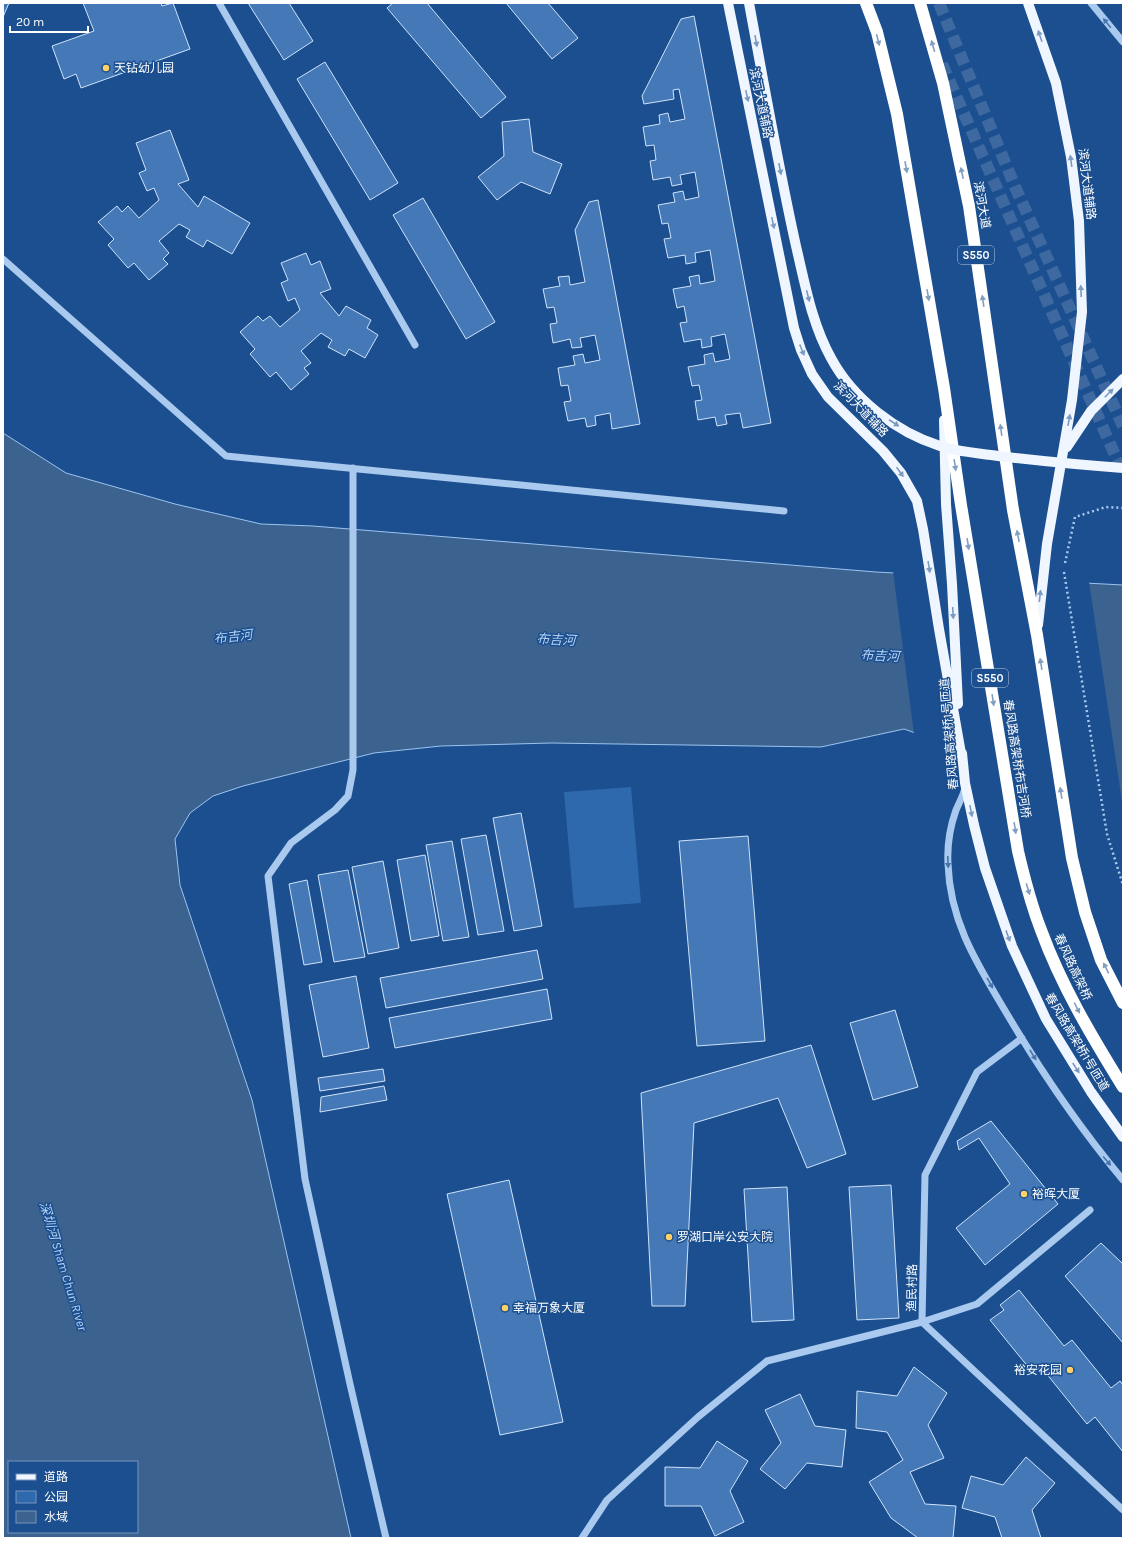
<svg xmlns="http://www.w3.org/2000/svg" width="1126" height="1541" viewBox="0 0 1126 1541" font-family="Karla,'Noto Sans SC',sans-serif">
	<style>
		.green { fill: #2e69ad }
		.water { fill: #3c6290; stroke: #9cc4f0; fill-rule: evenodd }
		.pier { fill: #1b4f8f }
		.building { fill: #4478b7; stroke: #cfe3fa }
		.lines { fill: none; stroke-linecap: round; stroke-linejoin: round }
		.highway-tunnel { stroke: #3d69a0; stroke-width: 12; stroke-dasharray: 12 6; stroke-linecap: butt }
		.path { stroke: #a9c9ee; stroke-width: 2.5; stroke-dasharray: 2 3; stroke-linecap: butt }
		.minor { stroke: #a9c9ee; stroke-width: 7 }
		.major { stroke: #f0f6ff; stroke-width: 10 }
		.highway { stroke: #fff; stroke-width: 12 }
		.major-bridge { stroke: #f0f6ff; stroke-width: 10 }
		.oneway { fill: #4674ac }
		.oneway2 { fill: #7b9ac1 }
		.oneway3 { fill: #829ec1 }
		.poi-dot { fill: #ffd166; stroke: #1b4f8f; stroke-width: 1.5 }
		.labels { text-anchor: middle; stroke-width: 3; stroke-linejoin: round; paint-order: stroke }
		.shield { fill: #1b4f8f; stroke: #bbcadd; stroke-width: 1 }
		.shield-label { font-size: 11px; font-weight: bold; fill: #fff }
		.poi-label { font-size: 12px; fill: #fff; stroke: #1b4f8f; text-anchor: start }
		.street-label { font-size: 12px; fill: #fff; stroke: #1b4f8f }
		.water-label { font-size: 13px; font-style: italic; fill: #b5d3f5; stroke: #1b4f8f }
	</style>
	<rect width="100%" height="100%" fill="#1b4f8f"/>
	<path class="green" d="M631,787l10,116 -67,5 -10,-116z"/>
	<path class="water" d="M3,433l63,40 109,31 86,20 52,2 563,46 247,13v221l-219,-77 -83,18 -270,-4 -110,3 -67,7 -131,33 -30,10 -23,17 -15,26 5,46 72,215 99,438h-348zM9,1462h128v70h-128z"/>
	<path class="pier" d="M893,571l196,11 34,226 -209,-74z"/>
	<path class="building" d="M3,3h6l-6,14z
		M83,3h78l1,3 11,-3 17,46 -109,39 -5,-14 -12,5 -12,-33 42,-15z
		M248,3h41l24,38 -29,19z
		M393,3h34l79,94 -25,21 -94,-110z
		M506,3h42l30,35 -26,21z
		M694,16l77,407 -28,5 -3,-15 -15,2 2,9 -10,2 -2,-9 -17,3 -3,-19 7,-1 -3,-15 -7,1 -4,-19 17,-3 -1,-9 9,-2 2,9 15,-3 -5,-25 -14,3 1,9 -10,2 -1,-9 -17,3 -4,-19 7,-1 -3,-16 -7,2 -4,-19 18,-3 -2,-9 10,-2 1,9 15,-3 -5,-31 -15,3 1,9 -10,2 -1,-9 -17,3 -4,-19 7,-1 -3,-15 -6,1 -4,-19 17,-3 -2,-9 10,-2 2,9 14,-3 -4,-25 -15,3 2,9 -10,2 -2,-9 -17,3 -3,-19 6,-1 -2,-15 -8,1 -3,-19 17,-3 -1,-9 9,-2 2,9 15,-3 -6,-30 -6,1 1,9 -30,5 -2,-8 39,-77z
		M325,62l73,121 -28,17 -73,-121z
		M529,119l4,33 29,12 -12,30 -29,-12 -24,18 -19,-23 26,-21 -2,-34z
		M170,130l19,50 -11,4 20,23 6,-11 46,27 -18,31 -25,-14 -4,7 -17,-10 4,-7 -11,-6 -20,17 10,12 -6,6 5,5 -19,16 -15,-17 -6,5 -20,-23 6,-6 -16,-17 19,-16 5,6 6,-6 11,12 20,-18 -5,-12 -7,3 -8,-18 7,-3 -10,-27z
		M423,198l72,124 -29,17 -73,-124z
		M598,200l42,224 -28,5 -2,-16 -15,3 1,9 -9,2 -2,-9 -17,3 -4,-19 7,-1 -3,-16 -7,1 -3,-18 17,-3 -2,-9 10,-2 2,9 15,-3 -5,-25 -15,3 2,9 -10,1 -2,-9 -17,4 -3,-19 7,-1 -3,-16 -7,1 -4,-19 17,-3 -2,-9 11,-1 1,9 15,-3 -10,-52 14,-28z
		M306,253l5,12 9,-4 11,28 -11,4 19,23 7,-10 25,14 -4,8 11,7 -13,23 -16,-9 -4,7 -17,-9 4,-7 -11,-7 -20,18 10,12 -7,5 5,6 -18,16 -15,-18 -6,5 -20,-23 5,-5 -15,-17 18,-16 5,5 7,-5 10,11 20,-17 -5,-12 -7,3 -7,-18 7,-3 -7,-17z
		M521,813l21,113 -28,5 -21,-113z
		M486,835l18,96 -26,4 -17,-96z
		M748,836l17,205 -68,5 -18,-205z
		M452,841l17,96 -26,4 -17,-96z
		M425,855l14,81 -28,5 -14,-81z
		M383,861l16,87 -31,6 -16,-87z
		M348,870l17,87 -31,5 -16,-87z
		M307,880l15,82 -18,3 -15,-81z
		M537,950l6,29 -157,29 -6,-30z
		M356,976l13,72 -46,9 -14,-72z
		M547,989l5,30 -157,29 -6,-30z
		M895,1010l23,77 -45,13 -23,-77z
		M811,1045l35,109 -39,14 -29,-70 -84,25 -9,183h-33l-11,-213z
		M383,1069l2,12 -65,10 -2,-13z
		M384,1086l3,14 -67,12 1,-15z
		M991,1121l67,83 -73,61 -29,-37 54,-44 -31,-46 -20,12 -2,-9z
		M509,1180l54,242 -63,13 -53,-241z
		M891,1185l8,133 -42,2 -8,-133z
		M787,1187l7,133 -42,2 -8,-133z
		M1101,1243l22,21v79l-58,-67z
		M1019,1290l45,56 8,-6 39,48 9,-7 3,4v67l-28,-35 -8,7 -46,-57 -8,6 -43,-53 14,-10 -4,-5z
		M914,1367l33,26 -19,32 16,33 -34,14 15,32 31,2 -3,32h-35l-27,-20 -22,-36 34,-22 -16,-28 -31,-4 1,-37 40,5z
		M800,1394l15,32 31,4 -4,37 -35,-4 -22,26 -25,-20 21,-26 -16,-33z
		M717,1441l31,20 -18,30 14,31 -29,14 -14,-30h-36v-39l35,1z
		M1026,1457l29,26 -23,27 9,28h-39l-7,-21 -33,-9 9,-32 32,9z"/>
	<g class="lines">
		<path class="highway-tunnel" d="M939,3l77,186 107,237
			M942,64l181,409"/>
		<path class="path" d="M1065,563l10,-46 31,-10 17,1
			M1064,572l43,262 16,51"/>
		<path class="minor" d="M219,3l196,342
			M1091,3l32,39
			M3,259l223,197 558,55
			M353,468v302l-5,26 -13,14 -44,33 -23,33 37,303 45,205 36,154
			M965,788c-2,8 -6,15 -9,22 -6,17 -9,36 -8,54 2,59 30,101 59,150 35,59 72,113 116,166
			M1022,1038l-45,34 -52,103 -3,147 201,188
			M582,1538l25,-38 91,-83 69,-56 155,-39 55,-18 113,-94"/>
		<path class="major" d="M728,3l66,325 7,22 11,24 16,23 55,54 18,22 16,28 6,28 16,100 23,130
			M1028,3l28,80 15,74 8,64 3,91 -10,88 -25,144 -9,81
			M944,420l2,84 6,80 6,120
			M1067,447l24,-36 32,-32
			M962,753l3,30 9,42 11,43 27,78 34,73 45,73 32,45"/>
		<path class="highway" d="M866,3l11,29 20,82 47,274 17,117 57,346c6,26 13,53 23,79 20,55 51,107 82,157
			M920,3l23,80 26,123 44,304 24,125 35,223 13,54 16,48 22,43"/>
		<path class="major-bridge" d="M749,3c15,81 29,162 47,243 9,38 16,78 35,112 22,41 65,74 109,88 18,6 39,7 58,10 42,5 83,9 125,12"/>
	</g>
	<defs><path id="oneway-solid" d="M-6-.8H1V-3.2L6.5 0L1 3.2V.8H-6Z"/></defs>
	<g class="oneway">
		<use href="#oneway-solid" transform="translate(1107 23) rotate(-129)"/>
		<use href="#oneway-solid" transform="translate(948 862) rotate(88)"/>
		<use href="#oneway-solid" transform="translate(990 983) rotate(60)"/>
		<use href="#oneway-solid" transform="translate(1033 1055) rotate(58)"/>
		<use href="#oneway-solid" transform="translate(1107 1161) rotate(50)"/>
	</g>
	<g class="oneway2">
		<use href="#oneway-solid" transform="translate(1040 36) rotate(-109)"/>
		<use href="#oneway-solid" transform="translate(756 41) rotate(80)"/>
		<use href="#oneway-solid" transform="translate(747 96) rotate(78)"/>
		<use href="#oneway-solid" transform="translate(1071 161) rotate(-98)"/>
		<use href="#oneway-solid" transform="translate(780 169) rotate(79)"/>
		<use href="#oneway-solid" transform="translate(773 223) rotate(78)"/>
		<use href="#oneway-solid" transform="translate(1081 291) rotate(-92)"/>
		<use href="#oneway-solid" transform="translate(808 296) rotate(76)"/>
		<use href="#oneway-solid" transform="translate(802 350) rotate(68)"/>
		<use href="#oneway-solid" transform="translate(1109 393) rotate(-45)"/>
		<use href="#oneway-solid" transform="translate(1069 420) rotate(-80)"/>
		<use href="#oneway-solid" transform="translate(894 423) rotate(33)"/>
		<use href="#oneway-solid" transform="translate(900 472) rotate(55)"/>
		<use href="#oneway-solid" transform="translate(929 567) rotate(81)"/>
		<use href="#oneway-solid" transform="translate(1040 596) rotate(-83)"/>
		<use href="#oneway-solid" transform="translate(953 613) rotate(87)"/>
		<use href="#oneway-solid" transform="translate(971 811) rotate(79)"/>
		<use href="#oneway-solid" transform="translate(1008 936) rotate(70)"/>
		<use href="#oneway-solid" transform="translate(1076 1068) rotate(57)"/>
	</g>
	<g class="oneway3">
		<use href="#oneway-solid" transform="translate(878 40) rotate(76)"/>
		<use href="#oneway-solid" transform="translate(933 46) rotate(-106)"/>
		<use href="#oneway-solid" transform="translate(906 167) rotate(80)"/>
		<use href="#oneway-solid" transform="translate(962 173) rotate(-102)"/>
		<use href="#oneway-solid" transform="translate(928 295) rotate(80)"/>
		<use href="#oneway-solid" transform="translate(983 301) rotate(-98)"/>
		<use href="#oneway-solid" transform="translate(1001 430) rotate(-98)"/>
		<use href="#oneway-solid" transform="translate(955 465) rotate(81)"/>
		<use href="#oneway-solid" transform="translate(1018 536) rotate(-101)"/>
		<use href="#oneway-solid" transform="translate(968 544) rotate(81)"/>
		<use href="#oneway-solid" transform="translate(1041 664) rotate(-99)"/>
		<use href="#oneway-solid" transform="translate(993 700) rotate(81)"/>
		<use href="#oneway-solid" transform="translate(1061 793) rotate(-99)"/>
		<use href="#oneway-solid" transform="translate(1015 828) rotate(81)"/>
		<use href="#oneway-solid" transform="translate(1028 889) rotate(73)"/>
		<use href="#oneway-solid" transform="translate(1106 968) rotate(-116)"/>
		<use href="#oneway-solid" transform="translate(1077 1008) rotate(63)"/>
	</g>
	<g class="poi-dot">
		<circle cx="106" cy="68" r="4"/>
		<circle cx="1024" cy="1194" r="4"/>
		<circle cx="669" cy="1237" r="4"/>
		<circle cx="505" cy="1308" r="4"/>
		<circle cx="1070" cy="1370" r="4"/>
	</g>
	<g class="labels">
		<g class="shield">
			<rect x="958" y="246" width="36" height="18" rx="3"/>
			<rect x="972" y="669" width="36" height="18" rx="3"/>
		</g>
		<g class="shield-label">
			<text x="976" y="259">S550</text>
			<text x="990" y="682">S550</text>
		</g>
		<g class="poi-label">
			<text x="114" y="72">天钻幼儿园</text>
			<text x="1032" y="1198">裕晖大厦</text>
			<text x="677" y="1241">罗湖口岸公安大院</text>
			<text x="513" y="1312">幸福万象大厦</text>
			<text x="1062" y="1374" text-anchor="end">裕安花园</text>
		</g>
		<g class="street-label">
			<text transform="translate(761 103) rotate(78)" y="4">滨河大道辅路</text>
			<text transform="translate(1087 184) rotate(83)" y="4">滨河大道辅路</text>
			<text transform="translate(982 205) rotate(80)" y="4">滨河大道</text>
			<text transform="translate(861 409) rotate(46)" y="4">滨河大道辅路</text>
			<text transform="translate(949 734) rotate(-95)" y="4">春风路高架桥1号匝道</text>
			<text transform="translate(1017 759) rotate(81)" y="4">春风路高架桥布吉河桥</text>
			<text transform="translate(1073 967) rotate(65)" y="4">春风路高架桥</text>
			<text transform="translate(1077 1042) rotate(59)" y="4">春风路高架桥1号匝道</text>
			<text transform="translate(912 1288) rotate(-89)" y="4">渔民村路</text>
		</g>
		<g class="water-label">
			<text transform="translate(233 636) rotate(-7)" y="5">布吉河</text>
			<text transform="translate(556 639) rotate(3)" y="5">布吉河</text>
			<text transform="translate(880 655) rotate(3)" y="5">布吉河</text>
			<text transform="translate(64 1266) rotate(73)" y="5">深圳河 Sham Chun River</text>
		</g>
	</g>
	<rect width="1126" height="1541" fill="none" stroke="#ffffff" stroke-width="8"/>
	<rect x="8" y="1461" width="130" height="72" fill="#1b4f8f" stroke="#7695bc"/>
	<rect x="16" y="1474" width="20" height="6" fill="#f0f6ff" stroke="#7695bc"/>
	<text x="44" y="1481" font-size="12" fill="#ffffff">道路</text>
	<rect x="16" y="1491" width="20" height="12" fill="#2e69ad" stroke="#7695bc"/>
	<text x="44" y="1501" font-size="12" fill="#ffffff">公园</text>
	<rect x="16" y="1511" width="20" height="12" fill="#3c6290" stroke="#7695bc"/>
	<text x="44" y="1521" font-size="12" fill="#ffffff">水域</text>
	<path d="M10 26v6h78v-6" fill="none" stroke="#ffffff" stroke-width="2"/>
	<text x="16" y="26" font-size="12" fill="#ffffff" stroke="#1b4f8f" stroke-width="3" paint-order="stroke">20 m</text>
</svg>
